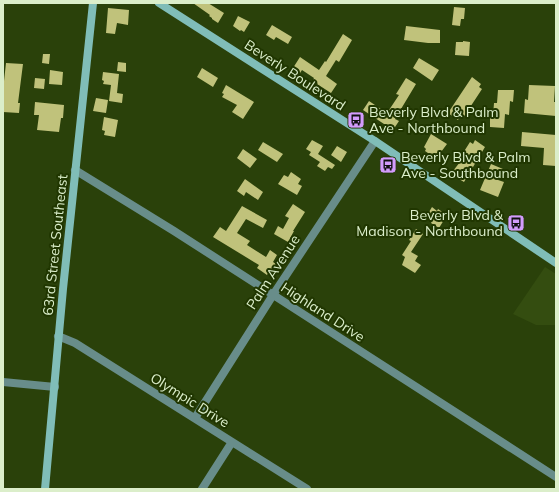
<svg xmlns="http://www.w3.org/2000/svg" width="559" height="492" viewBox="0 0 559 492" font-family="Mulish,sans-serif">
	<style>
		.built { fill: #344d10 }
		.building { fill: #c0c27b }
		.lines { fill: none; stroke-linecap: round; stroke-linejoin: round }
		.street { stroke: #688d8a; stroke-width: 8 }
		.secondary { stroke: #80bdb8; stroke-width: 8 }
		.labels { text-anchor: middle; stroke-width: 4; stroke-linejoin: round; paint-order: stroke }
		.street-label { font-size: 14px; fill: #dbeeca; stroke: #203600 }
		.poi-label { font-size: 14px; fill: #dbeeca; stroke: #203600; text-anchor: start }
	</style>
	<rect width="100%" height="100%" fill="#2a410a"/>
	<path class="built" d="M545,267l11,7v51h-20l-23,-11z"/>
	<path class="building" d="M193,3h15l16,10 -6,10 -6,-4v-1l-3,-2 1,-1z
		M454,7l11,1 -1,11h-3l-1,7 -8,-1z
		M108,8l21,2 -1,15 -11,-2 -2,11 -9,-1z
		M238,16l12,6 -6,10 -3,-2 -1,1 -7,-5z
		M272,25l20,12 -4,7 -12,-7 -2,3 -8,-5z
		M406,26l34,4v13h-12l-24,-3z
		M343,34l9,6 -13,22 -3,-2 -10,16 11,8 -6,9 -14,-9 1,-1 -5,-3 1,-2 -12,-8 -2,3 -7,-5 7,-11 19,13 6,-9 1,1z
		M463,41l7,1 -1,14 -14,-1 1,-13h7z
		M43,54h7l-1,10 -7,-1z
		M419,58l20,12 -7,11 -19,-13z
		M118,62l8,1v9l-9,-1z
		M6,63l17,1 -5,39h2l-1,10 -16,-1v-22z
		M202,68l16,10 -5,9 -16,-10z
		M50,70l13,2 -1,13 -13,-1z
		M103,72l16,2 -2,19 6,1 -1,9 -13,-2 2,-16 -8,-1 1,-3 -2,-1z
		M472,77l9,7 -2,3 3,2 -19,29 -3,-2 -2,4 -10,-7z
		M35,78l10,1 -1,10 -10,-1z
		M406,78l10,6 -21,35 4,2 -6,9 -30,-20 6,-9 18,12 12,-18 -3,-1z
		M226,85l28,17 -11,17 -11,-7 5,-7 -15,-8 2,-3 -2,-1z
		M529,85l26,1 -1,16h2v14l-32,-3 1,-14 3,1z
		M498,90h16l-1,12 -3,-1 -1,14 -4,-1 -1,14 -14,-1v-11h3l1,-13h3z
		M96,98l12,2 -2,13 -13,-2z
		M35,102l29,3 -1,13h-2l-2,14 -22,-2 2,-15h-5z
		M104,117l14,3 -3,17 -11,-2 1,-4 -3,-1z
		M522,132l34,3v31l-13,-1 1,-17 -23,-2z
		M431,134l16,10 -9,12 -3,-2 -1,3 -9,-6 1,-2 -2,-2z
		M312,140l11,6 -5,8 17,11 -3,4 -4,-2 -3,4 -8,-5 3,-4 -11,-7 2,-3 -5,-3z
		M475,140l10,7 -21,35 -10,-6 2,-3 -3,-2 7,-9 -2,-1 12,-19 3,2z
		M263,142l20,12 -6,8 -19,-12z
		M337,146l10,6 -6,10 -10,-7z
		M243,149l14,10 -7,9 -13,-10z
		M491,164l12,5 -5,11 6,2 -6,15 -18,-7z
		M291,172l10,7 -3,5 4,2 -5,9 -19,-11 6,-9 4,2z
		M245,179l18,13 -5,8 -12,-8 -2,4 -7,-5z
		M293,204l12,8 -12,19h1l-6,11 -14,-8 4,-8 5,3 6,-11 -4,-2z
		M242,206l25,14 -4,8 -17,-9 -9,14 13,8 -3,4 19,12 4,-7 7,5 -4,7 3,2 -4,6 -2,-1 -3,6 -10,-7 2,-3 -46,-28 7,-10 6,4z
		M432,207l5,4 1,-2 9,6 -8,13 -8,-5 1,-2 -6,-4z
		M416,229l7,5 -12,18 7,4 -3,5 6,4 -6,8 -13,-8 3,-8 -3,-2 9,-14 -2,-1z"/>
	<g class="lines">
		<path class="street" d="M75,170l99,61 382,246
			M58,336l17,7 232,146
			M3,382l52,5
			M195,418l78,-123 102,-154
			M202,489l30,-47"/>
		<path class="secondary" d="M159,3l216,138 181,122
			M45,489l18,-200 30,-286"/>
	</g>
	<defs>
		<g id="bus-square" transform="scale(0.9)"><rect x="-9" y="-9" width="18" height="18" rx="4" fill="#d39cfc" stroke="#203600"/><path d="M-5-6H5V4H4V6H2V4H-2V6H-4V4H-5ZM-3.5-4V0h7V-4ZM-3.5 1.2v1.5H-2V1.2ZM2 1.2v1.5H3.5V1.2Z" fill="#111"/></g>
	</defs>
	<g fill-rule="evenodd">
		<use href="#bus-square" x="356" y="120"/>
		<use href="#bus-square" x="388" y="165"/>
		<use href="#bus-square" x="516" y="223"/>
	</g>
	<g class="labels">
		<g class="street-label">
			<text transform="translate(295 75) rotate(33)" y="5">Beverly Boulevard</text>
			<text transform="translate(55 245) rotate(-84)" y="5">63rd Street Southeast</text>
			<text transform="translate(273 272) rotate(-57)" y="5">Palm Avenue</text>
			<text transform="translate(323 312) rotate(33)" y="5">Highland Drive</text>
			<text transform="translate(190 400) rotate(32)" y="5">Olympic Drive</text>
		</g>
		<g class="poi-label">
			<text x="369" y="117">Beverly Blvd &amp; Palm<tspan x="369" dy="16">Ave - Northbound</tspan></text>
			<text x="401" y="162">Beverly Blvd &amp; Palm<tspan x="401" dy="16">Ave - Southbound</tspan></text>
			<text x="503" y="220" text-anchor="end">Beverly Blvd &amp;<tspan x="503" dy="16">Madison - Northbound</tspan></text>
		</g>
	</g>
	<rect width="559" height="492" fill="none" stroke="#dbeeca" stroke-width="8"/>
</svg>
